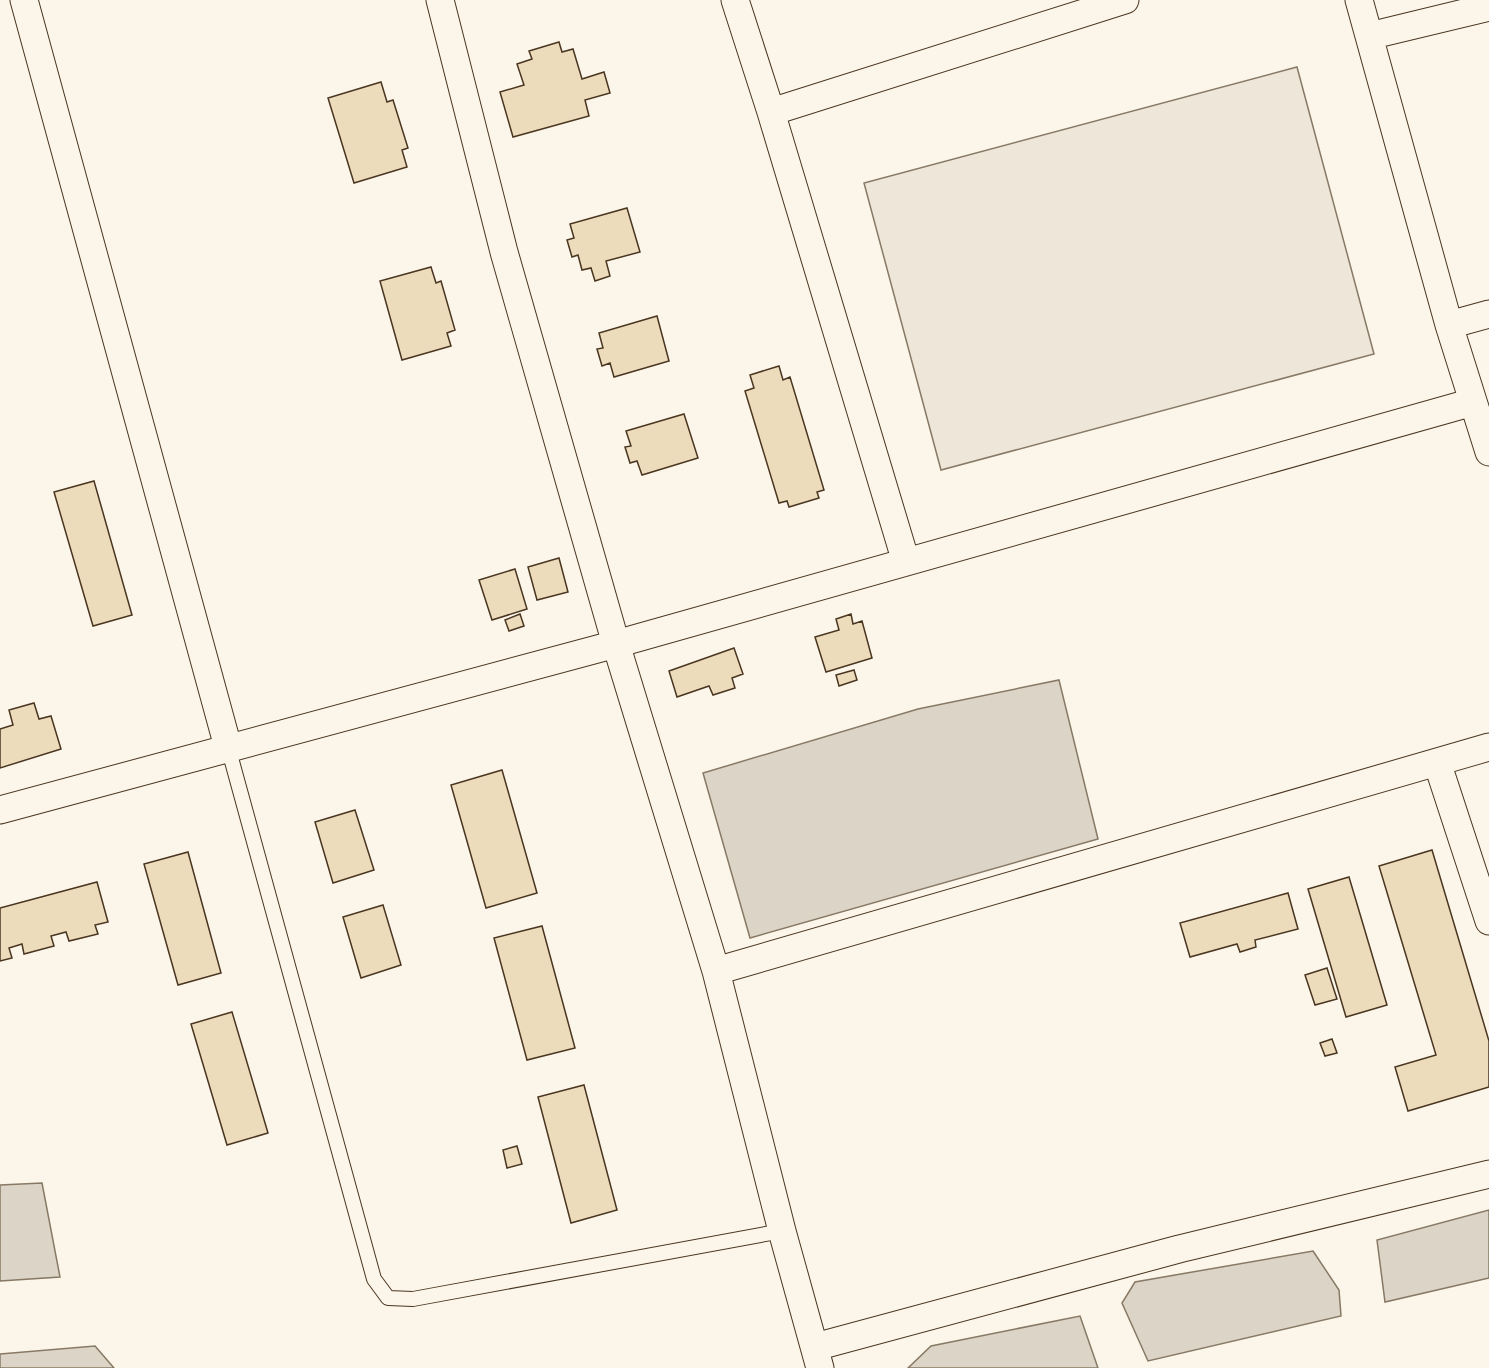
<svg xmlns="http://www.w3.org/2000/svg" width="1489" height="1368" viewBox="0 0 1489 1368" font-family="'Golos Text',sans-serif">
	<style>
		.green { fill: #ede6d9; stroke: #887966; stroke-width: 1.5 }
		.water { fill: #dcd4c6; stroke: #887966; stroke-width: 1.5 }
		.building { fill: #ecdcbc; stroke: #4a3520; stroke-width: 1.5 }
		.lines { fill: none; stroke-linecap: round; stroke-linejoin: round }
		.lane-casing { stroke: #4a3520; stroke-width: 16 }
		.street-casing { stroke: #4a3520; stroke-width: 29 }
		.lane { stroke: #fbf6e9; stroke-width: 14 }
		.street { stroke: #fbf6e9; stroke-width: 27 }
	</style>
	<rect width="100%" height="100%" fill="#fbf6e9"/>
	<path class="green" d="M1297,67l77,287 -433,116 -77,-287z"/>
	<path class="water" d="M1059,680l39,159 -348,99 -47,-165 215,-64z
		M42,1183l18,94 -60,4v-96z
		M1489,1210v68l-104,24 -8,-62z
		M1313,1251l26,39 2,26 -193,45 -26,-58 13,-21z
		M1080,1316l18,52h-190l23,-22z
		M95,1346l19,22h-114v-14z"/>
	<path class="building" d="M559,42l3,10 11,-3 9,30 22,-7 6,21 -25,7 4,16 -76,21 -13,-45 24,-7 -7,-21 15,-5 -3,-8z
		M381,82l6,20 6,-2 15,48 -6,2 5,17 -53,16 -26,-85z
		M627,208l13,44 -34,9 4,15 -15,5 -4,-13 -9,2 -4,-15 -6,2 -5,-17 7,-2 -4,-14z
		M431,267l5,16 5,-2 14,49 -8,3 4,13 -49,14 -22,-79z
		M657,316l12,45 -55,16 -4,-14 -8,3 -5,-17 6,-1 -4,-15z
		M779,366l4,14 7,-3 34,113 -7,2 2,6 -30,9 -2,-6 -8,2 -34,-112 9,-3 -4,-13z
		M684,414l14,44 -56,17 -5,-14 -7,2 -5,-16 6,-1 -5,-15z
		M94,481l38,134 -39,11 -39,-134z
		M559,558l9,34 -31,8 -9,-33z
		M515,569l12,40 -35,11 -13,-40z
		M520,614l4,12 -15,5 -4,-11z
		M851,614l2,10 9,-3 10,37 -46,14 -11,-35 24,-7 -3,-11z
		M734,648l9,26 -11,4 3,10 -22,7 -4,-9 -32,11 -8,-26z
		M854,670l3,10 -18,6 -3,-11z
		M34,703l5,16 12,-3 10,33 -61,19v-39l13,-4 -4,-15z
		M502,770l35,123 -51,15 -35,-123z
		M355,810l19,60 -41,13 -18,-61z
		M1432,850l57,191v46l-81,24 -13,-44 41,-12 -57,-189z
		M188,852l33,121 -43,12 -34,-121z
		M1349,877l38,128 -41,12 -38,-128z
		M97,882l11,40 -13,3 3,9 -29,7 -3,-9 -15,4 3,10 -30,8 -2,-10 -13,4 3,10 -12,3v-53z
		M1288,893l10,36 -43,11 1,7 -16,5 -3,-8 -47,13 -10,-34z
		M383,905l18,60 -40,13 -18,-61z
		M542,926l33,122 -48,12 -33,-122z
		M1327,968l10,31 -22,6 -10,-30z
		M232,1012l36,121 -41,12 -36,-121z
		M1332,1039l5,14 -12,3 -5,-13z
		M584,1085l33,125 -46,13 -33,-126z
		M517,1146l5,18 -15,4 -4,-18z"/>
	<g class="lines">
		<g class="lane-casing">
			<path id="lane" d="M228,747l146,532 14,19 25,1 369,-68"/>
		</g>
		<g class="street-casing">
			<path id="street" d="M24,0l204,747
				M440,0l64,252 112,392 100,327 66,260 38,137
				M735,0l36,112 354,-112
				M1359,0l90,325 40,127
				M1369,36l120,-29
				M771,112l135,450
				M1449,325l40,-11
				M1437,762l52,159
				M0,810l616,-166 857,-242
				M716,971l773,-224
				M815,1347l364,-98 310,-75"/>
		</g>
		<use href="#lane" class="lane"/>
		<use href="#street" class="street"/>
	</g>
</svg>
